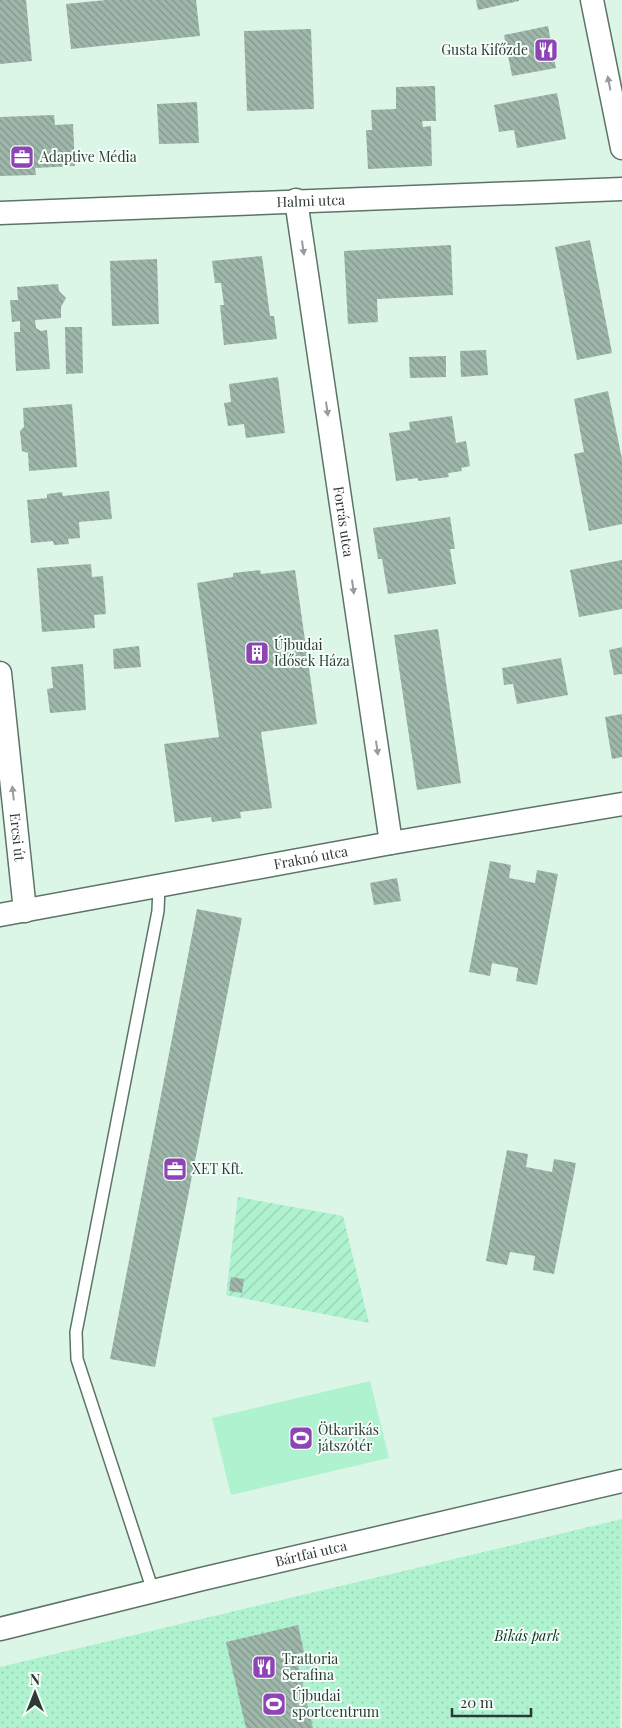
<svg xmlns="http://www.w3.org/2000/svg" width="622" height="1728" viewBox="0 0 622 1728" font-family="'Playfair Display',serif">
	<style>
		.grass { fill: #aff2d0 }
		.park { fill: url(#park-dots) }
		.garden { fill: url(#garden-furrows) }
		.building { fill: url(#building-back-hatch) }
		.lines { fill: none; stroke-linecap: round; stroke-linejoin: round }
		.service-casing { stroke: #5d7468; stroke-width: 14 }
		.minor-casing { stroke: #5d7468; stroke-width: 25 }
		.service { stroke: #fff; stroke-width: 11 }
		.minor { stroke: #fff; stroke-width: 22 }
		.oneway { fill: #989c9a }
		.labels { text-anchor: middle; stroke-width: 4; stroke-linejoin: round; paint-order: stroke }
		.poi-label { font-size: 14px; fill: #303a35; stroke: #f3fef8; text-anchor: start }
		.street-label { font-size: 14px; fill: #303a35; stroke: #f3fef8 }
		.park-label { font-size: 14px; font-style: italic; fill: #053321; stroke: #f3fef8 }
	</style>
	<defs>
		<pattern id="park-dots" width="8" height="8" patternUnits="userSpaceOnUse" patternTransform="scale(1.25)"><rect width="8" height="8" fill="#aff2d0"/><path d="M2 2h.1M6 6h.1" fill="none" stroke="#97d0b3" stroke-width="1.8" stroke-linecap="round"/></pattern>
		<pattern id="garden-furrows" width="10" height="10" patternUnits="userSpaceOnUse" patternTransform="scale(1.25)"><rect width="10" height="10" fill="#aff2d0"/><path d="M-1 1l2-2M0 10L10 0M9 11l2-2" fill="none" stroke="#97d0b3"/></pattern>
		<pattern id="building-back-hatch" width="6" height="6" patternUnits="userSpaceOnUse" patternTransform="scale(1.25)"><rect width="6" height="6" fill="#9fb7aa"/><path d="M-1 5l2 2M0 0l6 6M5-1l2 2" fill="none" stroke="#82968b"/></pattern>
	</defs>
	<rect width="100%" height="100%" fill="#dbf5e7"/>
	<path class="grass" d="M370,1381l19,77 -158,37 -19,-77z"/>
	<path class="park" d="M622,1519l-2,209h-620v-61z"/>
	<path class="garden" d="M238,1197l105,19 26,107 -143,-28z"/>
	<path class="building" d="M0,0h26l6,61 -32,3z
		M106,0h90l4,36 -129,13 -5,-45z
		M476,0h43v1l-41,9z
		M548,26l8,42 -44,8 -8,-41z
		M311,29l3,80 -67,2 -3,-80z
		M435,86l1,35h-14l1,6 8,-1 1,40 -64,3 -2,-39h6l-1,-20 25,-1v-22z
		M557,93l9,46 -49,9 -3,-18 -15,2 -5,-27z
		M197,102l2,41 -40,1 -2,-40z
		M54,115l1,10 18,-1 2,42 -40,2 1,7 -36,1v-59z
		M590,240l22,113 -35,7 -22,-113z
		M451,245l2,50 -76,4 1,23 -30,2 -4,-73z
		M262,256l8,60h4l3,23 -53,6 -4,-40h4l-3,-22h-6l-3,-22z
		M157,259l2,65 -47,2 -2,-65z
		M58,284l1,7 7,7 -5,9v11l-26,2 1,8 5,3 6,-1 3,39 -34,2 -2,-39h6v-11l-8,1 -2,-22h8l-1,-13z
		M65,327h17l1,46 -17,1z
		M486,350l2,25 -27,2 -1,-26z
		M446,356v21l-36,1 -1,-21z
		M278,377l7,56 -39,5 -2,-14 -16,2 -4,-23 7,-1 -2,-18z
		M608,391l14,68v65l-33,7 -15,-77 10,-2 -10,-53z
		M72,404l5,63 -48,4 -1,-18 -6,-2 -2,-20 4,-4 -1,-19z
		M452,416l4,27 10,-2 4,25 -9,2 1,3 -14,2 1,4 -31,4v-3l-22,3 -7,-48 21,-3 -1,-8z
		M109,491l3,28 -33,3 1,16 -12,1 1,5 -15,1 -1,-4 -22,2 -4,-43 20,-2v-4l15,-2 1,4z
		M450,517l5,32h-5l6,35 -68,10 -6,-35h-4l-5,-31z
		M622,560v49l-43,8 -9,-47z
		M91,564l1,13 11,-1 3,38 -12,1 1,13 -53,4 -5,-64z
		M260,570l1,4 34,-4 22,154 -56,8 11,76 -32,4 1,6 -29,4 -1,-5 -36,5 -11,-78 55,-7 -22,-154 36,-6v-4z
		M438,629l23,154 -44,7 -23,-155z
		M139,646l2,21 -27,2 -1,-20z
		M622,647v27l-8,1 -5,-25z
		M561,658l7,37 -51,9 -4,-20 -9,1 -2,-17z
		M83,664l3,46 -36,3 -3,-24 6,-1 -2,-21z
		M622,714v43l-10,2 -7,-42z
		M490,861l21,4 -2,13 26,5 2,-13 21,4 -21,111 -21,-4 2,-13 -26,-5 -2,13 -21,-4z
		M397,878l4,23 -27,4 -4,-22z
		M197,909l45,9 -87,449 -45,-8z
		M507,1150l21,4 -2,13 26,5 2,-13 22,4 -22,111 -21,-4 2,-14 -25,-4 -3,13 -21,-4z
		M231,1277l13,2 -2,14 -13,-2z
		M298,1625l6,27 -12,3 3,11 3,-1 15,63h-67l-20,-86z"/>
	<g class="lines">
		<g class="service-casing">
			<path id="service" d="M153,1591l-76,-232 -1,-27 82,-421 1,-25"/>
		</g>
		<g class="minor-casing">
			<g id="minor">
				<path d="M592,0l30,148"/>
				<path id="s1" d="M296,200l95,643"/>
				<path id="s2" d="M0,213l622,-24"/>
				<path id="s3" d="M0,673l25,238"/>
				<path id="s4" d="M0,915l391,-72 231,-39"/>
				<path id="s5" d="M0,1629l202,-50 420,-98"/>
			</g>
		</g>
		<use href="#service" class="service"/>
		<use href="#minor" class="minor"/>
	</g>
	<defs><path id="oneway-solid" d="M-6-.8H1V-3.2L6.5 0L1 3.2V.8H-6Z" transform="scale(1.25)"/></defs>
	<g class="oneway">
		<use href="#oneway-solid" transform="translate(609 83) rotate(-101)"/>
		<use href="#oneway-solid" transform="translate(303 248) rotate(82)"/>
		<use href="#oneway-solid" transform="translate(327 409) rotate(82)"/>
		<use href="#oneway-solid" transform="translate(353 587) rotate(82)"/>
		<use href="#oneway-solid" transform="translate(377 748) rotate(82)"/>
		<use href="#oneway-solid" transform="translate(13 793) rotate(-96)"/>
	</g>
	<defs>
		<g id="restaurant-square" transform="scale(1.25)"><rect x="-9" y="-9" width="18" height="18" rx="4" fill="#8e44b5" stroke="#f3fef8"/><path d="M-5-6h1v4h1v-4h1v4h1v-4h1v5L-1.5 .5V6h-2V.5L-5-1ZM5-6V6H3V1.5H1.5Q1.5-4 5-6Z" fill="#fff"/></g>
		<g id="office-square" transform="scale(1.25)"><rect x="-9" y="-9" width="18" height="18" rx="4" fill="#8e44b5" stroke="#f3fef8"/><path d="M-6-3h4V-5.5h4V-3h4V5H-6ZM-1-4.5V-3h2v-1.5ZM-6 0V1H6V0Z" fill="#fff"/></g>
		<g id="building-square" transform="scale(1.25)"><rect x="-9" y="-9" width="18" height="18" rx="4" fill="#8e44b5" stroke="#f3fef8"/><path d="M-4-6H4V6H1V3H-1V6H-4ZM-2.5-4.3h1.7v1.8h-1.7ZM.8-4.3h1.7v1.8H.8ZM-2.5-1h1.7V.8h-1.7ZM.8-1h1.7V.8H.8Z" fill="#fff"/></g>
		<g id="stadium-square" transform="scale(1.25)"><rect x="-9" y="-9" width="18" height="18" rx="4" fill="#8e44b5" stroke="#f3fef8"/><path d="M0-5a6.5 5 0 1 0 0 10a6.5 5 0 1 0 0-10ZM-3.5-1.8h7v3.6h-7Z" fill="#fff"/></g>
	</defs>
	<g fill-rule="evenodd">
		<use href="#restaurant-square" x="546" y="50"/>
		<use href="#office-square" x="22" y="157"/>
		<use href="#building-square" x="257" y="653"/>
		<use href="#office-square" x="175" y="1169"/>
		<use href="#stadium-square" x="301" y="1438"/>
		<use href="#restaurant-square" x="264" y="1667"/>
		<use href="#stadium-square" x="274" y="1704"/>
	</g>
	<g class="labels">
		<g class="poi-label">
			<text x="528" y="55" text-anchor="end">Gusta Kifőzde</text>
			<text x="40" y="162">Adaptive Média</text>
			<text x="274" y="650">Újbudai<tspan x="274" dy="16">Idősek Háza</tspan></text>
			<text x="192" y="1174">XET Kft.</text>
			<text x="318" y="1435">Ötkarikás<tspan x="318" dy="16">játszótér</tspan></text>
			<text x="282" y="1664">Trattoria<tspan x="282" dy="16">Serafina</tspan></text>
			<text x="292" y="1701">Újbudai<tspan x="292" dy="16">sportcentrum</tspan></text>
		</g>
		<g class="street-label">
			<text dy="5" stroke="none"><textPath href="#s2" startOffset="311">Halmi utca</textPath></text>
			<text dy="5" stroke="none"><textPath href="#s1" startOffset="325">Forrás utca</textPath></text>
			<text dy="5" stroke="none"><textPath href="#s3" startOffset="165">Ercsi út</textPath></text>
			<text dy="5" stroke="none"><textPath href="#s4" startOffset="316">Fraknó utca</textPath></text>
			<text dy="5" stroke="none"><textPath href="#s5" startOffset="320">Bártfai utca</textPath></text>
		</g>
		<g class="park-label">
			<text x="527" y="1641">Bikás park</text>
		</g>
	</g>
	<g transform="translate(35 1693)" stroke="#f3fef8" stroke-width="4" paint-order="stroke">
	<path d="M0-4L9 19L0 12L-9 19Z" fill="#303a35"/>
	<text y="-8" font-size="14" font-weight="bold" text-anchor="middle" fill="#303a35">N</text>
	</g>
	<path d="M452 1708v8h79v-8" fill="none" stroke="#303a35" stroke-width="2.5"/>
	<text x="460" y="1708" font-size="15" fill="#303a35" stroke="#f3fef8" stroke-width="4" paint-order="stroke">20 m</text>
</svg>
